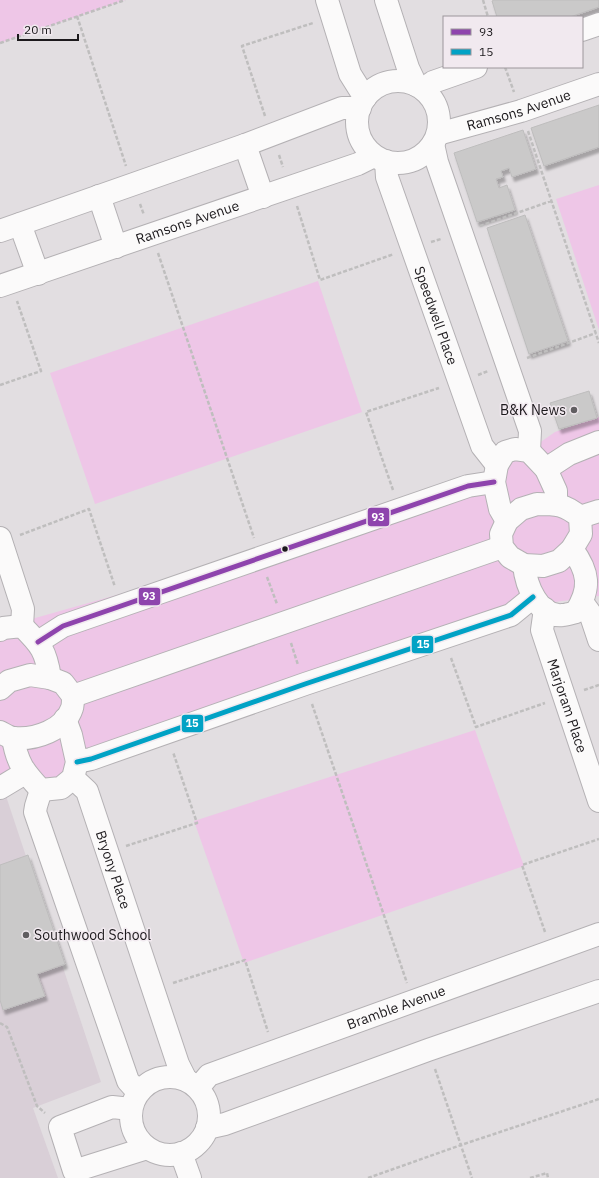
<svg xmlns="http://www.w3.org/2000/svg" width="599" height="1178" viewBox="0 0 599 1178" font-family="'IBM Plex Sans',sans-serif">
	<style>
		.built { fill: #d9cfd7 }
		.green { fill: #eec6e7 }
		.building { fill: #cac9c9; stroke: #bebdbd; filter: url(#shadow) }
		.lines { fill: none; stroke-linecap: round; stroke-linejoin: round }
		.minor-casing { stroke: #b4b1b4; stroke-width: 24 }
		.path { stroke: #bfbebe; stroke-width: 2.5; stroke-dasharray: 4 2; stroke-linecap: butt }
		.minor { stroke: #fbfafa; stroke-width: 22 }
		.bus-1-casing { stroke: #f1e9ef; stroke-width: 8 }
		.bus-2-casing { stroke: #f1e9ef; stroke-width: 8 }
		.bus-1 { stroke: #8e44ad; stroke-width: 5 }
		.bus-2 { stroke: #01a2c5; stroke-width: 5 }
		.poi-dot { fill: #615e61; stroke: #f1e9ef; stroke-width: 1.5 }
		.bus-dot { fill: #1c191c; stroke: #f1e9ef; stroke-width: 1.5 }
		.labels { text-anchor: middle; stroke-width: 3; stroke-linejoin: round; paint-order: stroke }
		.street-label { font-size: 14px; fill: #1c191c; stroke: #f1e9ef }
		.poi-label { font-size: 14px; fill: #1c191c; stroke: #f1e9ef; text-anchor: end }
		.line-badge { stroke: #f1e9ef; stroke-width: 1.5 }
		.badge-label { font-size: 11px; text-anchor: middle; font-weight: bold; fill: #fff }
	</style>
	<defs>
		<filter id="shadow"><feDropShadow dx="2.5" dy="4.5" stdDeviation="1" flood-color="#0004"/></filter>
	</defs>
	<rect width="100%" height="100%" fill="#e2dee1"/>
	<path class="built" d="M3,787l98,295 -68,26 25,70h-58v-390z"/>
	<path class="green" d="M0,0h125l-125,43z
		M599,185v145l-43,-131z
		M318,281l44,131 -267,92 -45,-131z
		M599,417v179l-102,14 -410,153 -52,49 -10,-39 -25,15v-160l462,-131 93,-65z
		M475,730l49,136 -280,97 -50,-142z"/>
	<path class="building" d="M494,0h105v7l-29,10h-73l-5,-16z
		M599,105v42l-55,19 -13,-38z
		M523,130l13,39 -24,8 -3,-9 -8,3 2,6 -7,2 3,9 8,-3 8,25 -38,12 -23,-69z
		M525,215l43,126 -39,13 -42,-126z
		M589,391l8,27 -38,11 -9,-26z
		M28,855l37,109 -28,10 8,22 -42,14 -3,-10v-135z"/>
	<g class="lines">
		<g class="minor-casing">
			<g id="minor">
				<path d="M327,0l23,74 15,24"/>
				<path d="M386,0l22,68 8,17"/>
				<path d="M582,30l17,-6"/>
				<circle cx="398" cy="122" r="41"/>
				<path d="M423,89l10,-7 43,-15"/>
				<path id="s1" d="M438,134l83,-23 78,-27"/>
				<path d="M433,144l4,18 93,269 -1,20"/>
				<path d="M245,145l18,52"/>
				<path id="s2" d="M386,161l1,16 95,269 15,19"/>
				<path d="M99,196l17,51"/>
				<path d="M20,224l18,50"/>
				<path d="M0,231l245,-86 97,-37h18"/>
				<path id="s3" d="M0,286l358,-122 16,-8"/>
				<path d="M546,469l23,-15 30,-12"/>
				<path d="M537,504c20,0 27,0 43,13l1,17 -9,15 -13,12 -16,5 -19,-1 -14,-8 -8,-10 -1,-13 6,-13 14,-12z"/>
				<path d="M580,517l19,-6"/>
				<path d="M507,521l-7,-12 -6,-27 3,-17 8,-13 10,-3 14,2 17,18 10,22v13"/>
				<path d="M0,538l23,71 -1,17"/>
				<path d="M524,565c2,20 14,53 39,50 4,0 9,-2 13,-3 15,-24 13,-40 -4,-63"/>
				<path d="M582,602l8,11 9,27"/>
				<path id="s4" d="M545,609l-3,21 57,171"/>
				<path d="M0,630l3,-2 19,-2c19,19 24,25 28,52"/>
				<path d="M38,642l25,-16 405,-140 26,-4"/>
				<path d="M0,689l9,-8 21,-6 20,3 13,5 10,13c0,3 0,9 -1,12 -7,22 -37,32 -58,30 -4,0 -10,-4 -14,-6"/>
				<path d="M73,696l429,-149"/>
				<path d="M13,738c4,25 11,34 28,52l20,-2 12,-10 4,-16 -6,-27 -6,-16"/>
				<path d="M77,762l14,-3 214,-75 206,-69 22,-18"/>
				<path id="s5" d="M73,778l14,13 91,273 8,16"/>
				<path d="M0,788l25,-15"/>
				<path d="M41,790l-5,16 -1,6 93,269 10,11"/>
				<circle cx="170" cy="1116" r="39"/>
				<path id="s6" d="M198,1088l11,-13 390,-141"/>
				<path d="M131,1109l-19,-2 -52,20 14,44 73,-23"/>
				<path d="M207,1128l18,-4 203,-74 171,-59"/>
				<path d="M181,1153l9,25"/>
			</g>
		</g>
		<path class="path" d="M483,0l5,17
			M77,16l49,150
			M0,43l125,-43
			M505,67l9,25
			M265,116l-23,-70 71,-23
			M528,131l71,212
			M279,155l4,12
			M140,204l4,11
			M297,206l23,74 74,-26
			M480,226l71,-25
			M431,242l10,-3
			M158,253l96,285
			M527,358l69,-25
			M478,375l10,-4
			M0,385l41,-14 -24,-70
			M393,490l-27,-78 73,-24
			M20,535l69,-26 26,78
			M267,577l10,27
			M291,643l7,22
			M451,658l25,69 69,-24
			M584,690l15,-5
			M312,704l95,279
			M126,846l71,-23 -24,-71
			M545,932l-23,-67 77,-26
			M173,983l72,-23 23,72
			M0,1023l7,4 30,79 8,7
			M435,1069l37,109
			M368,1178l93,-33 138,-46
			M530,1178l17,-5 1,5"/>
		<use href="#minor" class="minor"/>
		<g class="bus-1-casing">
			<path id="bus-1" d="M38,642l25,-16 405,-140 26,-4"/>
		</g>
		<g class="bus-2-casing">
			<path id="bus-2" d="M77,762l14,-3 214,-75 206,-69 22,-18"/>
		</g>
		<use href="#bus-1" class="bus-1"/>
		<use href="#bus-2" class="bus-2"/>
	</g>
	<g class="poi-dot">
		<circle cx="574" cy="410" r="4"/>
		<circle cx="26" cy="935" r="4"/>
	</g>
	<circle class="bus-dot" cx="285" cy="549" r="3.5"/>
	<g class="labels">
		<g class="street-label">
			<text dy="5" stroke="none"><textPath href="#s1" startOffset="84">Ramsons Avenue</textPath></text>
			<text dy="5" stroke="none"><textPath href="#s3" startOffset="198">Ramsons Avenue</textPath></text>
			<text dy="5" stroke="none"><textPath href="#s2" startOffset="163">Speedwell Place</textPath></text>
			<text dy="5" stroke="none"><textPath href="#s4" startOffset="101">Marjoram Place</textPath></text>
			<text dy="5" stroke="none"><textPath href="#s5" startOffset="102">Bryony Place</textPath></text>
			<text dy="5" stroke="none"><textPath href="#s6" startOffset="216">Bramble Avenue</textPath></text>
		</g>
		<g class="poi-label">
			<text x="566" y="415">B&amp;K News</text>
			<text x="34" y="940" text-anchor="start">Southwood School</text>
		</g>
	</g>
	<g class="line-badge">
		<rect x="367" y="507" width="23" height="20" rx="4" fill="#8e44ad"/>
		<rect x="138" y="587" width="23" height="19" rx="4" fill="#8e44ad"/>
		<rect x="411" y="635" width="23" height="19" rx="4" fill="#01a2c5"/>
		<rect x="181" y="714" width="23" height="19" rx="4" fill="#01a2c5"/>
	</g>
	<g class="badge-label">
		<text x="378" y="521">93</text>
		<text x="149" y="600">93</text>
		<text x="423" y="648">15</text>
		<text x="192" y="727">15</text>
	</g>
	<rect x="443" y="16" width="140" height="52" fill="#f1e9ef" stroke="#9c969b"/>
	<rect x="451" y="29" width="20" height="6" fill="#8e44ad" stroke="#9c969b"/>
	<text x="479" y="36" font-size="12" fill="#1c191c">93</text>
	<rect x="451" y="49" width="20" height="6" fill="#01a2c5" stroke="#9c969b"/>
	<text x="479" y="56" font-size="12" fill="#1c191c">15</text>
	<path d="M18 34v6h60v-6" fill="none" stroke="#1c191c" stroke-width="2"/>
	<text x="24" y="34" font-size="12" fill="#1c191c" stroke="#f1e9ef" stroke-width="3" paint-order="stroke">20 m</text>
</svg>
